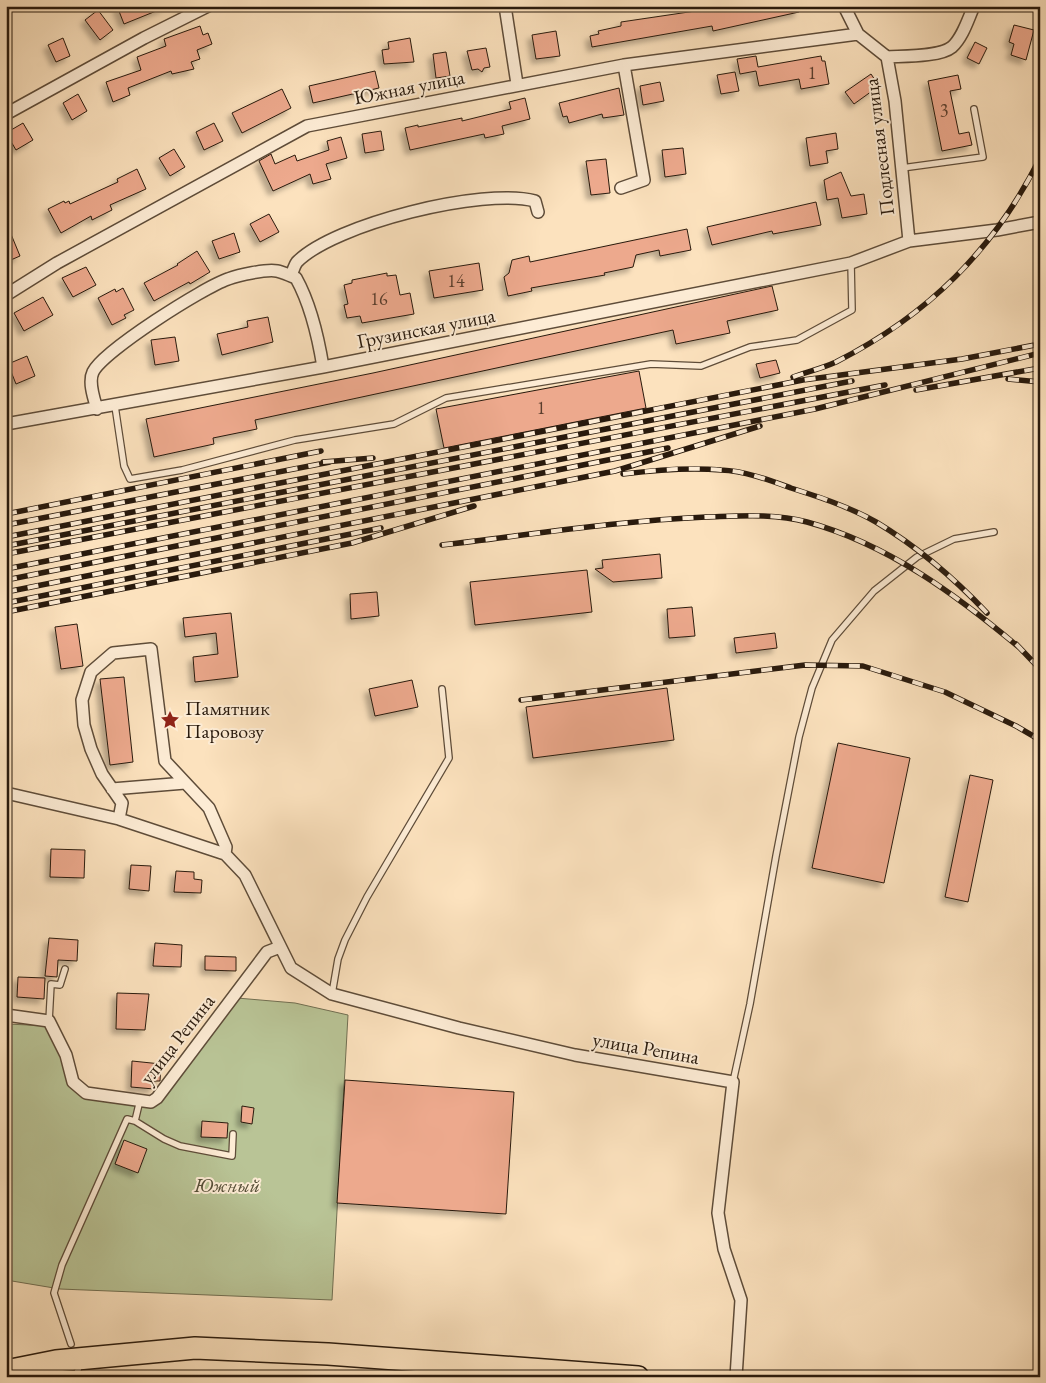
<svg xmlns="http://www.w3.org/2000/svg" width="1046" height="1383" viewBox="0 0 1046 1383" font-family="'EB Garamond',serif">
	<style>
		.green { fill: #b9c496; stroke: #716f52 }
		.building { fill: #eda98d; stroke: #291a0d; filter: url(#shadow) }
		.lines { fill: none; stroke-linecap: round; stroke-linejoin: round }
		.lane-casing { stroke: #5e4c39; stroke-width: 8 }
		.street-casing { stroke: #5e4c39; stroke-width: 14 }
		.highway-casing { stroke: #291a0d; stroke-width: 24 }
		.lane { stroke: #fdecd5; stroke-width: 5.5 }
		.street { stroke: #fdecd5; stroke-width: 11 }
		.highway { stroke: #fce2be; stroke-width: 21 }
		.rail-casing { stroke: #291a0d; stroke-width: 5.5 }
		.rail { stroke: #fdecd5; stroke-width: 4; stroke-dasharray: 11; stroke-linecap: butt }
		.labels { text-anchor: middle; stroke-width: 4; stroke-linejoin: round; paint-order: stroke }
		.number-label { font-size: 18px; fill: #5a3e2d }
		.street-label { font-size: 20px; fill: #291a0d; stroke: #fdecd5 }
		.poi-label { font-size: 20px; fill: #291a0d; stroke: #fdecd5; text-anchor: start }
		.park-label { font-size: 20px; font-style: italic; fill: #544d36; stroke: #fdecd5 }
	</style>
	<defs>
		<filter id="shadow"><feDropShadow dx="-4.5" dy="4.5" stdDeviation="2.5" flood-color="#0004"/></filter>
	</defs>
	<rect width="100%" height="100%" fill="#fce2be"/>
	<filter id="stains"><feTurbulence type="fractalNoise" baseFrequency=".004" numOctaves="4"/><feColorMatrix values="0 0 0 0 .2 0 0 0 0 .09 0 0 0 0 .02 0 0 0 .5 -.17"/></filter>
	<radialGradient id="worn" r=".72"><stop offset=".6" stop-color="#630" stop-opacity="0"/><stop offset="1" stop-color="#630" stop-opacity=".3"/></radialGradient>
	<path class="green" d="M237,998l58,5 53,12 -16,285 -272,-11 -54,-9v-256l46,2 21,56 13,11 65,9z"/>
	<path class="building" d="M117,6h49v1l-42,17z
		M708,6h90l1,6 -86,19 -1,-5 -120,21 -2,-11 9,-2 -1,-3 23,-5v-4l88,-13z
		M98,10l15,20 -13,10 -15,-20z
		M1014,25l20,5 -8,30 -15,-5 3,-11 -5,-2z
		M200,26l3,9 5,-2 4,11 -15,6 3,9 -9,3 3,7 -22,5 -1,-3 -43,17 2,7 -17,7 -7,-20 35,-12 -4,-13 29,-11 -2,-7z
		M556,31l4,25 -24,3 -4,-24z
		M63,38l7,18 -14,6 -8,-17z
		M410,38l4,24 -30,2 -2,-14 7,-1 -1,-7z
		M975,42l12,6 -8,16 -12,-6z
		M486,48l4,19 -6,1 -2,4 -4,-3 -6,1 -5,-19z
		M446,52l4,24 -14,2 -3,-24z
		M756,56l2,11 63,-11 1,5h3l4,23 -28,5 -2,-10 -40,7 -3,-15 -16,3 -3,-15z
		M375,71l4,17 -66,15 -4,-17z
		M735,72l4,19 -18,3 -4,-19z
		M871,74l8,12 -25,18 -9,-12z
		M958,75l3,14 -11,2 9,43 10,-2 3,13 -30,6 -14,-70z
		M660,82l4,19 -21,4 -3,-19z
		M619,88l5,27 -21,3 -1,-4 -33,9 -2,-7 -4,1 -4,-14z
		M282,89l9,19 -49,25 -10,-20z
		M78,94l9,17 -15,9 -9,-17z
		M525,98l5,21 -28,7 2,8 -19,4 -1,-4 -74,16 -5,-22 13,-3v2l44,-9v3l49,-12 -2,-7z
		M23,123l10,17 -17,10 -10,-17z
		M214,123l9,18 -19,9 -8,-18z
		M381,131l3,19 -19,3 -3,-19z
		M836,133l2,16 -12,2 2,12 -18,3 -4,-28z
		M341,137l6,21 -21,6 5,15 -18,5 -3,-10 -37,17 -14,-30 12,-7 4,10 20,-9 2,6 32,-11 -2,-9z
		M683,148l3,26 -21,3 -3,-27z
		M174,149l11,18 -15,9 -11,-18z
		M606,159l4,34 -19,2 -5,-34z
		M137,169l9,20 -36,16 2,5 -20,10 -1,-4 -30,17 -13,-24 16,-8 1,2 4,-2 1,3 48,-22 -1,-3z
		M841,172l10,24 13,-2 3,20 -25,4 -4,-20 -11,2 -3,-20z
		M816,202l5,23 -48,9 -1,-3 -60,14 -5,-18z
		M269,214l10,18 -19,10 -10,-18z
		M6,222l14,34 -14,6z
		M687,229l4,21 -31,6 -1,-6 -23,5 -3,12 -29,6 1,2 -74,13 1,3 -24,5 -4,-19 5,-4 3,-13 17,-4 1,6z
		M234,233l6,19 -21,7 -7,-18z
		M197,251l13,21 -20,12 -1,-2 -35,19 -10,-18 34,-18 -1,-1z
		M479,263l4,27 -49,8 -5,-27z
		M86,267l10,18 -23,12 -11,-19z
		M387,273v3l9,-1 4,20 10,-2 4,21 -52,9 -2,-7 -13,2 -3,-13 4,-1 -4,-19 8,-2v-3z
		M772,286l6,24 -51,11 3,12 -54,11 -3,-14 -418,90 2,9 -44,9 1,6 -60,13 -8,-38 227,-46z
		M123,288l11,22 -10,5 2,3 -14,7 -14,-27 17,-9 1,3z
		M43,297l10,18 -29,16 -10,-18z
		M268,317l5,25 -51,13 -5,-21 31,-7 -1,-6z
		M175,337l4,24 -24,4 -4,-25z
		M27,356l8,20 -19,8 -8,-20z
		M776,360l4,13 -20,5 -4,-14z
		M639,371l7,37 -202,40 -8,-39z
		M660,554l2,24 -49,4 -18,-13 8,-1 -1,-8z
		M587,570l5,42 -117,13 -5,-43z
		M377,592l2,24 -28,3 -1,-25z
		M692,607l3,29 -26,2 -2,-29z
		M231,613l7,64 -43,5 -2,-25 25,-3 -2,-21 -31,4 -2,-19z
		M77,624l6,42 -22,3 -6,-42z
		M775,633l2,15 -41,5 -2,-15z
		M124,677l9,85 -23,3 -10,-86z
		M412,680l6,27 -43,9 -6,-27z
		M667,688l7,52 -141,18 -7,-51z
		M838,743l72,15 -26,125 -72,-15z
		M970,775l23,5 -25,122 -23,-5z
		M51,849l34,1 -1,28 -34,-1z
		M131,865l20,1 -2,25 -20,-2z
		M176,871l18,1v7l8,1 -1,13 -27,-1z
		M49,938l29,2 -1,21 -19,-1 -1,17 -12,-1z
		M155,943l27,2 -1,22 -28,-1z
		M205,956l31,1v14l-31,-1z
		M18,977l27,1 -1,21 -27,-2z
		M117,993l32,1 -4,36 -29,-1z
		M132,1061l29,3 -1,17h-6v8l-23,-2z
		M345,1080l169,12 -8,122 -169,-11z
		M242,1106l12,2 -2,16 -11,-2z
		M202,1121l26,2 -1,15 -26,-1z
		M124,1140l23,9 -9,24 -23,-9z"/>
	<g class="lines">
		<g class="lane-casing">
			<path id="lane" d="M902,168l81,-11 -9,-48
				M115,406l9,60 6,13 52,-9 113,-30 99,-16 52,-26 205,-34 50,2 49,-19 47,-7 55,-30 -1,-47
				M332,994l6,-35 7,-19 22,-43 82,-139 -7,-69
				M49,1021l2,-37 9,1 5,-16
				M733,1082l17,-78 26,-148 23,-119 13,-49 20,-48 42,-49 43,-34 37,-18 40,-7
				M135,1121l29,18 16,7 52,10 1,-22
				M71,1344l-17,-51 8,-28 65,-146 8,2 5,-21
				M76,1377l4,-14"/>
		</g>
		<g class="street-casing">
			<path id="street" d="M505,6l12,78
				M844,6l14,28 29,23 8,44 14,140
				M887,57c16,-1 53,0 65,-10 11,-10 16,-28 22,-41
				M6,114l138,-76 64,-32
				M621,188l23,-8 -20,-115
				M291,276c2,-5 3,-10 6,-14 37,-38 187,-75 238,-61l3,11
				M6,295l51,-32 250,-137 317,-61 234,-31
				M97,409c-3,-10 -9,-27 -4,-37 10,-21 111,-85 135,-93 11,-4 38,-10 49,-8 6,1 13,5 19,7 15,27 22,58 27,89
				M6,424l317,-57 528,-104 58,-22 88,-11 43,-8
				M112,789l73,-6
				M6,793l113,26 106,35 20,21 46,93 41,26 127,34 116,27 158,27 -15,131 6,36 17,51 -5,77
				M119,819l3,-16 -20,-29 -11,-25 -7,-24 -2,-25 9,-28 22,-19 38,-4 14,112 44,47 17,39 -1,7
				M6,1015l43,6 17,34 7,27 13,11 65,9 6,-4 110,-146 13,-5"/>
		</g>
		<g class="highway-casing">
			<path id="highway" d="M6,1371l50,-10 139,-13 133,6 310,23"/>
		</g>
		<use href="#lane" class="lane"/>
		<use href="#street" class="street"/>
		<use href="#highway" class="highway"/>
		<g class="rail-casing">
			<path id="rail" d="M793,377c14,-5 30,-9 43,-15 92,-47 158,-112 204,-204
				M1008,379l32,3
				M916,390l124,-22
				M323,462l50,-4
				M623,474c32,-4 65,-7 98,-4 24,1 48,10 70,18 28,9 59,19 85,34 42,25 78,56 111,91
				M6,514l315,-63
				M6,525l324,-63
				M6,537l797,-157 159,-21 78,-15
				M442,545c87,-10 175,-24 264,-28 33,-1 68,-4 101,5 81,22 151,74 214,127
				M6,546l846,-165
				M6,554l879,-169
				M6,569l809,-160 225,-56
				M6,580l662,-132
				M6,592l609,-121 145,-45
				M6,603l375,-75
				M6,612l346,-69 122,-37
				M1016,644l24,25
				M521,700l284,-35 58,1 82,26 71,34 24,14"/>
		</g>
		<use href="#rail" class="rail"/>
	</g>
	<defs>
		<g id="sight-bare" transform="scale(1.5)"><path d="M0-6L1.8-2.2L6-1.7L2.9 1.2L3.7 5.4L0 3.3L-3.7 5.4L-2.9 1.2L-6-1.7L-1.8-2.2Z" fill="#8f2418" stroke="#fdecd5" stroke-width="2.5" paint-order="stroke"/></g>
	</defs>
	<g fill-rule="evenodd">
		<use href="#sight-bare" x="170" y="720"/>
	</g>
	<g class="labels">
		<g class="number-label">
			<text x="812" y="79">1</text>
			<text x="944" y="117">3</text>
			<text x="456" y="287">14</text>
			<text x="379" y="305">16</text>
			<text x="541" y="414">1</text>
		</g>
		<g class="street-label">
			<text transform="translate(409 87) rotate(-11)" y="7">Южная улица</text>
			<text transform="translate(879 147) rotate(-97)" y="7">Подлесная улица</text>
			<text transform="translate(426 328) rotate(-11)" y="7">Грузинская улица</text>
			<text transform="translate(177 1039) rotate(-52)" y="7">улица Репина</text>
			<text transform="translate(646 1048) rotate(10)" y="7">улица Репина</text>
		</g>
		<g class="poi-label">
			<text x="185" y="715">Памятник<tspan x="185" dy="23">Паровозу</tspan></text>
		</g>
		<g class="park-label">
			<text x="227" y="1192">Южный</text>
		</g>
	</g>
	<rect width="1046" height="1383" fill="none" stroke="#fce2be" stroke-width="25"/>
	<rect x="8" y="8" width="1031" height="1368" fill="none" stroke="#291a0d" stroke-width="2.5"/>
	<rect x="12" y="12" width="1021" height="1358" fill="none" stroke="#291a0d"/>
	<rect width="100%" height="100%" filter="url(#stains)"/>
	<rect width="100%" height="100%" fill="url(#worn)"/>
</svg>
